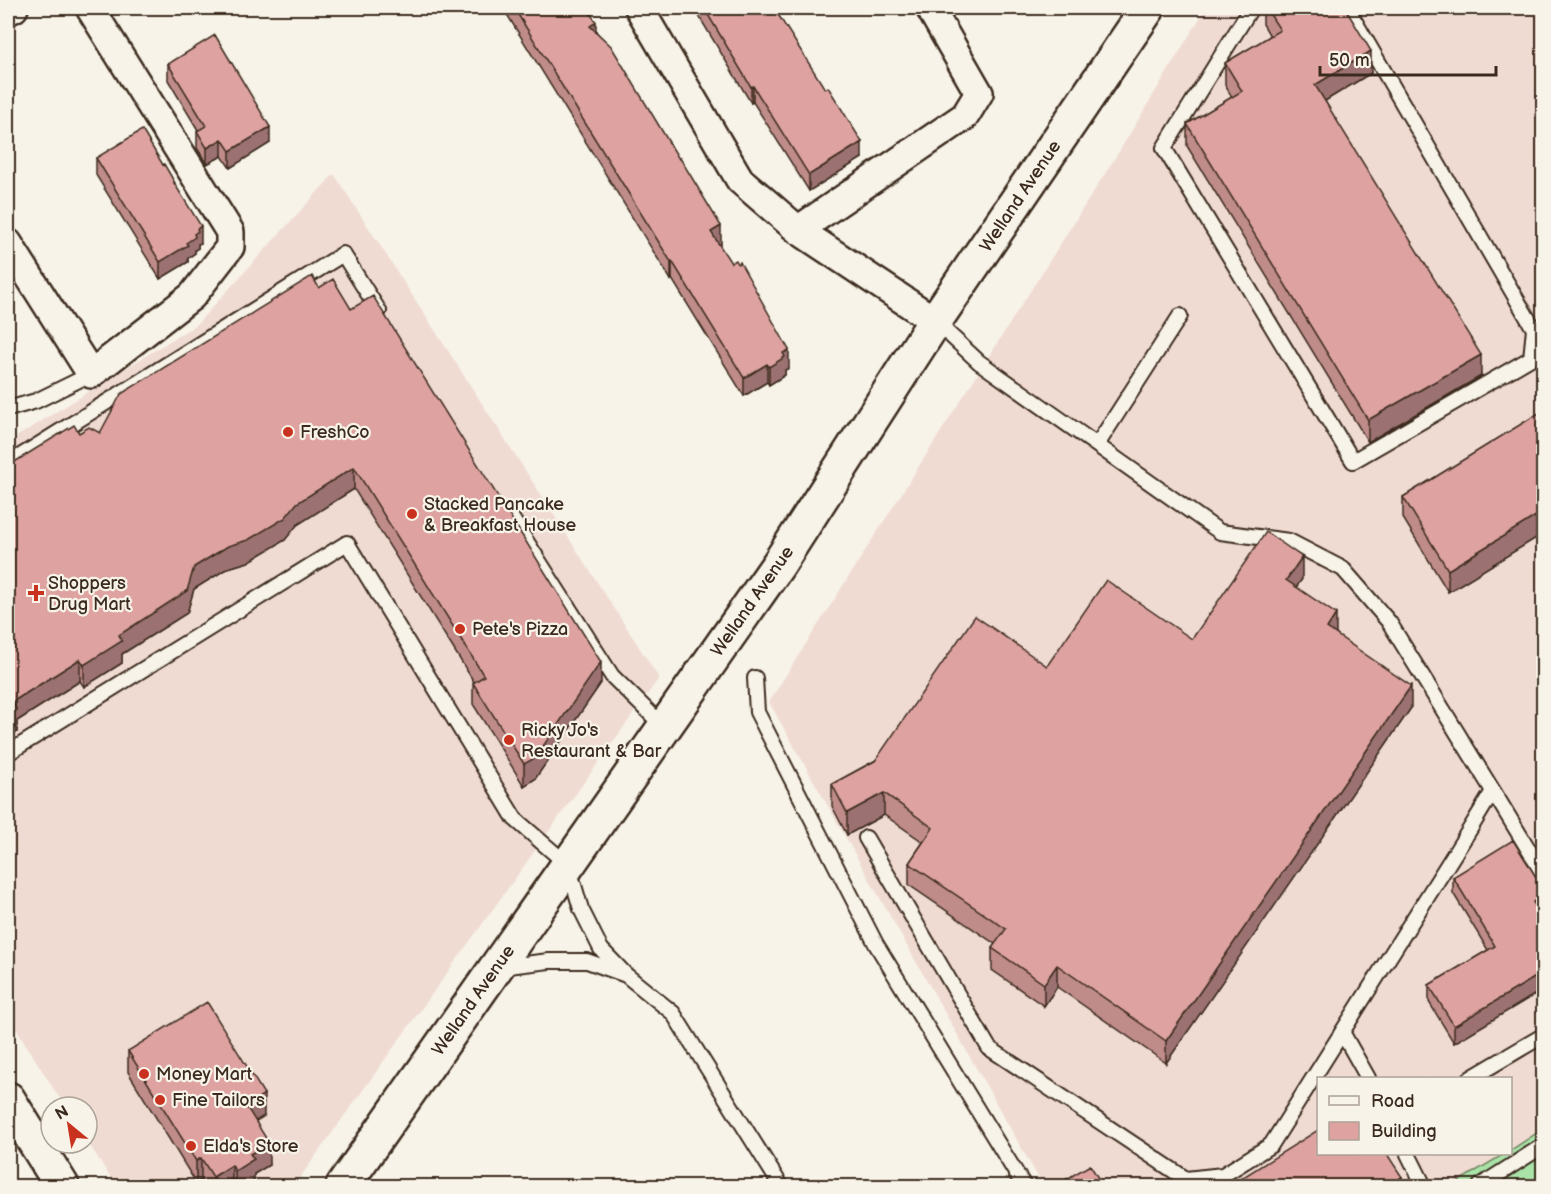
<svg xmlns="http://www.w3.org/2000/svg" width="1551" height="1194" viewBox="0 0 1551 1194" font-family="'Balsamiq Sans',sans-serif">
	<style>
		.built { fill: #f0dbd3 }
		.green { fill: #aae3a8; stroke: #728663; stroke-width: 1.5 }
		.lines { fill: none; stroke-linecap: round; stroke-linejoin: round }
		.lane-casing { stroke: #3b2a1e; stroke-width: 18 }
		.street-casing { stroke: #3b2a1e; stroke-width: 32 }
		.secondary-casing { stroke: #3b2a1e; stroke-width: 38 }
		.lane { stroke: #f7f3e8; stroke-width: 14 }
		.street { stroke: #f7f3e8; stroke-width: 27 }
		.secondary { stroke: #f7f3e8; stroke-width: 33 }
		.wall { fill: #bf8c8a; stroke: #3b2a1e; stroke-width: 1.5 }
		.shaded-wall { fill: #9b7271; stroke: #3b2a1e; stroke-width: 1.5 }
		.building { fill: #dea3a1; stroke: #3b2a1e; stroke-width: 1.5 }
		.poi-dot { fill: #c8321e; stroke: #f7f3e8; stroke-width: 2 }
		.labels { text-anchor: middle; stroke-width: 4.5; stroke-linejoin: round; paint-order: stroke }
		.street-label { font-size: 18px; fill: #3b2a1e; stroke: #f7f3e8 }
		.poi-label { font-size: 18px; fill: #3b2a1e; stroke: #f7f3e8; text-anchor: start }
	</style>
	<rect width="100%" height="100%" fill="#f7f3e8"/>
	<filter id="ink" filterUnits="userSpaceOnUse"><feTurbulence type="fractalNoise" baseFrequency=".0167" numOctaves="2"/><feDisplacementMap in="SourceGraphic" scale="12" xChannelSelector="R" yChannelSelector="G"/><feConvolveMatrix kernelMatrix="1 2 1 2 8 2 1 2 1" color-interpolation-filters="sRGB"/></filter>
	<g filter="url(#ink)">
		<path class="built" d="M1206,8h337v1121l-32,21 -1,-72h-192v76h186l-49,30 1,2h-413l-274,-484 351,-552z
			M334,174l325,504 -365,508h-178l-29,-45v-34h-22l-57,-91v-584l5,7 184,-115z"/>
		<path class="green" d="M1543,1129v57h-87l-2,-2 50,-30h6l1,-4z"/>
		<g class="lines">
			<g class="lane-casing">
				<path id="lane" d="M1251,8l-87,140 189,313 178,-103 3,-29 -187,-321
					M8,409l28,-8 55,-27
					M1097,445l83,-129
					M8,464l335,-210 36,57
					M509,514l103,162 52,51
					M755,678l2,34 119,232 148,242
					M8,753l339,-210 168,276 53,46 13,44 20,40 25,26
					M1493,791l51,84
					M866,838l123,210 197,131 37,-4 48,-30 199,-316 23,-38 -104,-169 -46,-53 -54,-28 -69,-9 -241,-170 -44,-41
					M500,967l49,-6h38l39,14 47,38 108,173
					M1342,1032l26,46
					M1471,1078l73,-43
					M1408,1154l16,32
					M1480,1186l64,-41"/>
			</g>
			<g class="street-casing">
				<path id="street" d="M639,8l101,172 58,50 137,91
					M8,11l6,-3
					M798,230l167,-114 14,-23 -49,-85
					M8,243l83,131 101,-78 38,-49v-15l-140,-224"/>
			</g>
			<g class="secondary-casing">
				<path id="secondary" d="M8,1099l54,87
					M343,1186l435,-621 157,-244 213,-313"/>
			</g>
			<use href="#lane" class="lane"/>
			<use href="#street" class="street"/>
			<use href="#secondary" class="secondary"/>
		</g>
		<path class="wall" d="M503,8h84l9,23 125,213 -2,1 70,123 -4,2v5l-16,10 -2,-3 -23,14 -72,-117 -1,1z
			M694,8h80l88,150 -53,33 -56,-89 -2,1z
			M1263,8h82l26,65 -46,28 156,275 -113,66 -181,-296v-22l45,-27 -7,-12v-22l45,-27 -7,-12z
			M168,64l102,79 -40,25 -8,-12 -15,8 -10,-16v-17l1,-1 -30,-50z
			M96,158l79,27 26,58 -3,1v4l-3,2v3l-7,5v4l-28,17 -64,-104z
			M319,288l32,21 250,374 -66,96 -11,7 -51,-82v-21l1,-1 -120,-193 -57,36 -12,15 -37,22 -20,6 -34,21 -7,24 -65,41v9l-38,24 -4,-6 -63,40v11l-9,6v-272l71,-33h21z
			M1544,410v123l-96,59 -45,-74v-21z
			M1302,579l-6,8 40,47 75,74 -245,355 -109,-76 -13,19 -52,-36v-22l3,-4 -86,-59v-22l14,-21 -39,-27 -37,20 -15,-29v-22l215,-118 145,-27z
			M1453,877l91,35 -3,2 3,5v70l-90,54 -25,-41v-17l59,-35 -35,-57z
			M128,1051l136,65 -8,5 13,44 -15,9v7l-9,5h-39l-5,-6 -5,3 -68,-111z"/>
		<path class="shaded-wall" d="M596,22v18l-6,-14z
			M1371,51v22l-56,34v-22z
			M753,86v16l-2,1v-16z
			M270,127v16l-40,25v-17z
			M222,139v17l-15,8v-16z
			M862,142v16l-53,33v-16z
			M201,226v17l-3,1v4l-3,2v3l-7,5v4l-28,17v-17l26,-19 8,-9 3,-5z
			M721,226v18l-10,6v-18z
			M672,261v18l-1,1v-18z
			M789,350v18l-4,2v5l-16,10v-18l14,-14z
			M1481,355v21l-113,66v-22z
			M767,364v18l-23,14v-18z
			M354,467v22l-57,36 -12,15 -37,22 -20,6 -34,21 -7,24 -65,41v9l-38,24v-22l110,-98z
			M1544,511v22l-96,59v-22z
			M1302,557v22l-16,23v-22z
			M1336,614v22l-9,-8z
			M80,659v22l-63,40v11l-9,6v-22l4,-14z
			M601,662v21l-66,96 -11,7v-22z
			M1411,686v22l-245,355v-22z
			M884,793v22l-37,20v-22z
			M1544,896v16l-11,7v-17z
			M1057,965v22l-13,19v-22z
			M1544,972v17l-90,54v-17z
			M264,1094v22l-18,11v-21z
			M269,1143v22l-15,9v7l-9,5h-10v-15l15,-17z
			M201,1158v22l-5,3v-22z
			M232,1165v21h-19v-9z
			M1402,1177v9h-15z"/>
		<path class="building" d="M514,8h73l9,14 -6,4 21,20 68,113 1,-1 41,68 -10,6 20,31 5,-3 2,4 2,-2 49,88 -6,3 2,4 -16,10 -2,-3 -23,14 -72,-117 -1,1z
			M704,8h70l51,81 3,-2 34,55 -53,33 -56,-89 -2,1z
			M1266,8h79l26,43 -56,34 166,270 -113,65 -181,-296 55,-33 -17,-28 55,-33z
			M215,35l55,92 -40,24 -8,-12 -15,9 -10,-17 9,-5 -38,-62z
			M142,130l21,35 1,-1 11,19h-1l27,43 -4,3 1,2 -4,3 1,3 -9,6 2,2 -28,17 -64,-104z
			M312,276l7,12 14,-9 18,30 22,-13 228,366 -66,96 -11,6 -51,-81 11,-7 -130,-209 -57,36 -12,15 -37,22 -20,6 -34,21 -7,24 -68,44 3,6 -38,24 -4,-6 -68,43 5,8 -9,6v-250l66,-41 5,8 10,-6 11,6 21,-39z
			M1544,410v101l-96,59 -45,-73z
			M1266,532l36,25 -16,23 50,34 -9,14 84,58 -245,355 -109,-76 -13,19 -52,-36 14,-19 -97,-66 24,-35 -49,-35 -37,20 -15,-29 43,-23 100,-145 72,50 59,-86 86,59z
			M1513,840l31,50v6l-11,6 11,17v53l-90,54 -25,-41 66,-39 -42,-69z
			M207,1002l57,92 -18,12 23,37 -19,11 4,5 -19,12 -3,-6 -19,12 -12,-19 -5,3 -68,-110z
			M1318,1130v24h69l15,23 -15,9h-158z
			M1090,1165l13,21h-41l-2,-3z"/>
	</g>
	<g class="poi-dot">
		<circle cx="288" cy="432" r="6"/>
		<circle cx="412" cy="514" r="6"/>
		<path d="M33 584h6v6h6v6h-6v6h-6v-6h-6v-6h6z"/>
		<circle cx="460" cy="629" r="6"/>
		<circle cx="509" cy="740" r="6"/>
		<circle cx="144" cy="1074" r="6"/>
		<circle cx="160" cy="1100" r="6"/>
		<circle cx="191" cy="1146" r="6"/>
	</g>
	<g class="labels">
		<g class="street-label">
			<text transform="translate(1020 196) rotate(-56)" y="6">Welland Avenue</text>
			<text transform="translate(752 601) rotate(-55)" y="6">Welland Avenue</text>
			<text transform="translate(473 1000) rotate(-55)" y="6">Welland Avenue</text>
		</g>
		<g class="poi-label">
			<text x="300" y="438">FreshCo</text>
			<text x="424" y="510">Stacked Pancake<tspan x="424" dy="21">&amp; Breakfast House</tspan></text>
			<text x="48" y="589">Shoppers<tspan x="48" dy="21">Drug Mart</tspan></text>
			<text x="472" y="635">Pete's Pizza</text>
			<text x="521" y="736">Ricky Jo's<tspan x="521" dy="21">Restaurant &amp; Bar</tspan></text>
			<text x="156" y="1080">Money Mart</text>
			<text x="172" y="1106">Fine Tailors</text>
			<text x="203" y="1152">Elda's Store</text>
		</g>
	</g>
	<rect width="1551" height="1194" fill="none" stroke="#f7f3e8" stroke-width="30"/>
	<rect x="15" y="15" width="1521" height="1164" fill="none" stroke="#3b2a1e" stroke-width="2" filter="url(#ink)"/>
	<rect x="1317" y="1077" width="195" height="78" fill="#f7f3e8" stroke="#aca397" stroke-width="1.5"/>
	<rect x="1329" y="1096" width="30" height="9" fill="#f7f3e8" stroke="#aca397" stroke-width="1.5"/>
	<text x="1371" y="1107" font-size="18" fill="#3b2a1e">Road</text>
	<rect x="1329" y="1122" width="30" height="18" fill="#dea3a1" stroke="#aca397" stroke-width="1.5"/>
	<text x="1371" y="1137" font-size="18" fill="#3b2a1e">Building</text>
	<g transform="translate(69 1125) rotate(330)"><circle r="28" fill="#f7f3e8" stroke="#aca397" stroke-width="1.5"/>
	<path d="M0-4.5L10 22L0 15L-10 22Z" fill="#c8321e"/>
	<text y="-9" font-size="16" font-weight="bold" text-anchor="middle" fill="#3b2a1e">N</text>
	</g>
	<path d="M1320 66v9h176v-9" fill="none" stroke="#3b2a1e" stroke-width="3"/>
	<text x="1329" y="66" font-size="18" fill="#3b2a1e" stroke="#f7f3e8" stroke-width="4.5" paint-order="stroke">50 m</text>
</svg>
